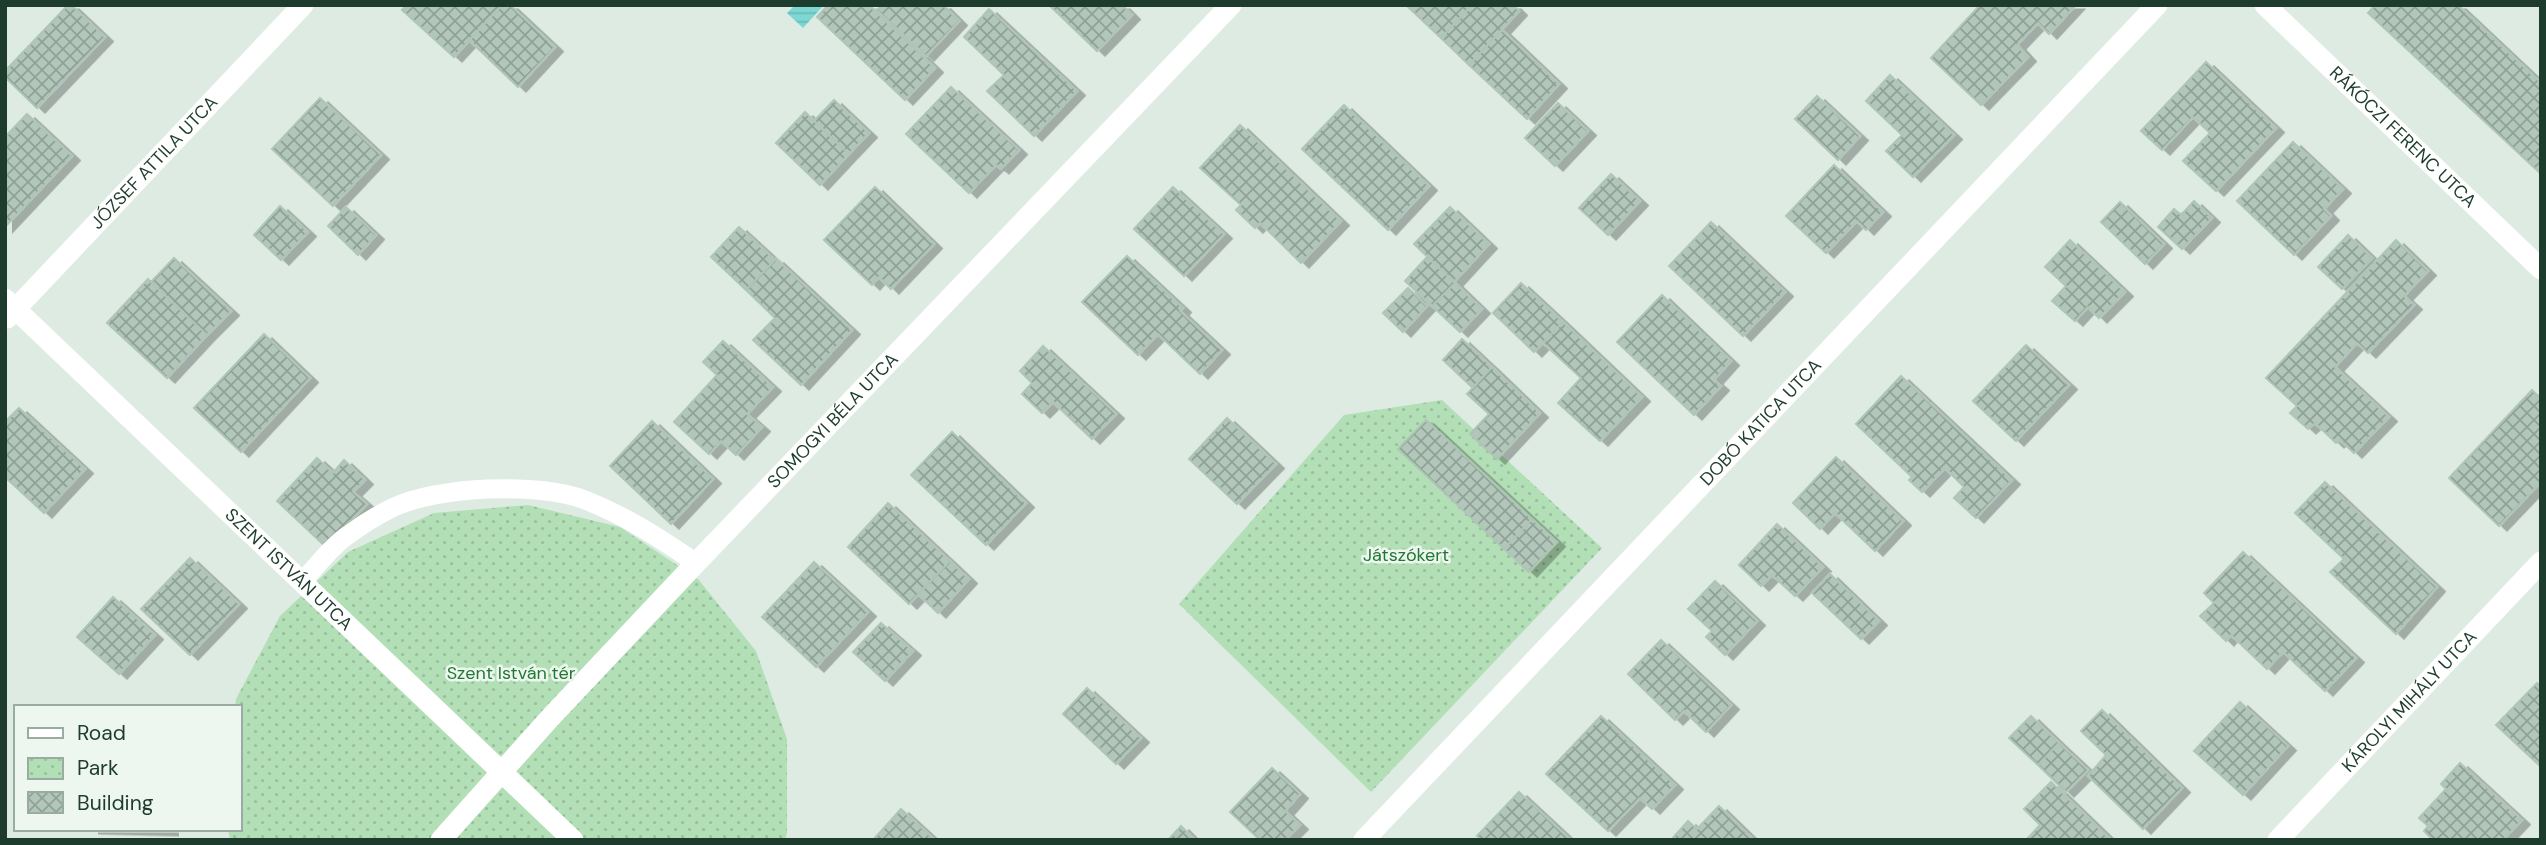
<svg xmlns="http://www.w3.org/2000/svg" width="2546" height="845" viewBox="0 0 2546 845" font-family="'DM Sans',sans-serif">
	<style>
		.park { fill: url(#park-dots) }
		.water { fill: url(#water-rules) }
		.building { fill: url(#building-cross-hatch); stroke: #afc5b7; stroke-width: 2; filter: url(#shadow) }
		.lines { fill: none; stroke-linecap: round; stroke-linejoin: round }
		.service { stroke: #fff; stroke-width: 19 }
		.minor { stroke: #fff; stroke-width: 21 }
		.labels { text-anchor: middle; stroke-width: 5; stroke-linejoin: round; paint-order: stroke }
		.street-label { font-size: 18px; fill: #1d3c2d; stroke: #edf7f0 }
		.park-label { font-size: 18px; fill: #227732; stroke: #edf7f0 }
	</style>
	<defs>
		<pattern id="park-dots" width="8" height="8" patternUnits="userSpaceOnUse" patternTransform="scale(1.75)"><rect width="8" height="8" fill="#b2dfb5"/><path d="M2 2h.1M6 6h.1" fill="none" stroke="#99c09c" stroke-width="1.8" stroke-linecap="round"/></pattern>
		<pattern id="water-rules" width="6" height="5" patternUnits="userSpaceOnUse" patternTransform="scale(1.75)"><rect width="6" height="5" fill="#7dd8d4"/><path d="M0 2.5h6" fill="none" stroke="#6cbab6"/></pattern>
		<pattern id="building-cross-hatch" width="8" height="8" patternUnits="userSpaceOnUse" patternTransform="scale(1.75)"><rect width="8" height="8" fill="#b2c6ba"/><path d="M0 0l8 8M0 8l8-8" fill="none" stroke="#90a298"/></pattern>
		<filter id="shadow"><feDropShadow dx="8" dy="4.5" stdDeviation="0" flood-color="#0004"/></filter>
	</defs>
	<rect width="100%" height="100%" fill="#ddebe2"/>
	<path class="park" d="M1442,400l160,148 -231,244 -192,-188 165,-189z
		M528,505l92,22 78,52 58,72 31,88v94l-2,7h-555l-2,-11h12v-122h-5l1,-8 44,-83 68,-64 86,-39z"/>
	<path class="water" d="M795,5h29l-21,23 -16,-15z"/>
	<path class="building" d="M68,5h3l34,32 -68,71 -32,-31v-6z
		M407,5h95l-48,52 -52,-47z
		M502,5h8l45,42 -37,40 -49,-47z
		M828,5h41l66,63 -30,32 -88,-83z
		M882,5h61l16,16 -33,35 -49,-46z
		M1049,5h73l10,10 -35,36z
		M1406,5h66l-31,33z
		M1472,5h41l6,6 -50,54 -28,-27z
		M1980,5h96l-27,29 -11,-11 -21,22 11,12 -47,48 -50,-47z
		M2375,5h83l83,78v91l-173,-161z
		M989,9l88,82 -43,45 -47,-45 17,-16 -40,-38z
		M1502,30l57,54 -32,35 -58,-54z
		M2206,62l70,66 -60,63 -33,-30 27,-28 -17,-16 -31,33 -21,-19z
		M1890,75l64,60 -41,42 -27,-26 16,-16 -36,-34z
		M951,87l68,63 -18,19 -5,-4 -27,28 -63,-59z
		M1817,96l43,40 -22,24 -43,-41z
		M320,98l61,57 -48,51 -61,-57z
		M834,100l35,33 -20,21 -35,-33z
		M1558,103l30,28 -33,35 -30,-28z
		M1344,105l85,81 -41,44 -86,-81z
		M805,112l44,42 -29,31 -44,-42z
		M27,114l45,42 -67,71v-90z
		M1240,125l101,96 -40,42 -41,-40 -5,5 -19,-18 5,-5 -41,-37z
		M2293,142l50,47 -19,20 7,7 -37,39 -57,-54z
		M1834,165l49,47 -17,18 -9,-9 -31,32 -40,-37z
		M1611,174l29,27 -32,34 -29,-27z
		M875,187l59,57 -43,45 -12,-12 -7,8 -48,-45z
		M1173,187l51,47 -40,42 -50,-47z
		M2194,201l18,17 -30,31 -24,-22 16,-18 7,6z
		M2120,202l44,42 -19,20 -44,-42z
		M280,206l28,26 -27,28 -27,-25z
		M346,207l30,28 -18,20 -30,-29z
		M1450,207l39,37 -35,38 -40,-38z
		M1711,222l74,70 -42,44 -74,-70z
		M739,227l36,33 -29,30 -35,-33z
		M2348,235l24,23 -30,31 -24,-22z
		M2070,240l55,52 -26,26 -11,-11 -13,14 -23,-20 14,-15 -21,-19z
		M2396,240l32,31 -24,25 10,9 -46,48 -11,-10 -22,24 54,50 -35,36 -14,-13 -4,3 -21,-20 -7,6 -18,-16 7,-7 -31,-28z
		M1127,256l56,52 -3,3 42,39 -22,24 -42,-40 -20,21 -56,-53z
		M1427,257l28,26 -23,23 -27,-25z
		M174,258l57,53 -24,24 -56,-53z
		M776,259l76,71 -51,55 -48,-45 22,-22 -29,-28z
		M148,279l59,56 -40,43 -60,-55z
		M1455,283l27,26 -22,23 -28,-26z
		M1521,283l42,39 -29,30 -41,-39z
		M1408,288l19,18 -24,26 -20,-19z
		M1662,295l69,66 -17,19 7,6 -27,29 -77,-73z
		M1563,322l79,75 -42,44 -42,-38 23,-25 -38,-35z
		M264,334l46,44 -69,74 -47,-44z
		M1462,339l30,28 -19,21 -30,-28z
		M723,341l50,46 -26,27 15,13 -26,28 -15,-14 -12,13 -35,-32 43,-47 -14,-13z
		M2026,345l43,40 -53,56 -43,-40z
		M1043,346l73,68 -24,25 -39,-37 -11,11 -20,-19 10,-11 -12,-12z
		M1492,367l48,46 -43,46 -27,-25 19,-20 -22,-20z
		M1901,376l111,104 -36,38 -22,-20 10,-11 -19,-19 -23,24 -13,-12 3,-3 -56,-53z
		M2532,390l9,9v83l-42,44 -50,-48z
		M19,408l66,61 -41,44 -39,-36v-55z
		M1227,418l49,46 -39,40 -48,-45z
		M1426,420l106,99 -28,30 -106,-100z
		M652,421l61,58 -42,45 -61,-58z
		M952,432l74,71 -40,42 -75,-70z
		M1836,457l67,64 -28,30 -40,-38 -15,16 -27,-26z
		M317,458l16,15 11,-13 21,20 -12,12 14,12 -41,43 -49,-46z
		M2325,482l112,105 -41,47 -66,-62 14,-13 -49,-46z
		M888,503l62,58 -41,43 -61,-57z
		M1532,519l25,23 -28,30 -25,-23z
		M1777,524l46,43 -28,29 -23,-21 -11,11 -22,-21z
		M2243,552l113,106 -31,33 -42,-39 -16,17 -36,-34 -5,6 -26,-25 14,-13 -10,-10z
		M190,558l49,46 -49,51 -49,-46z
		M950,561l19,18 -31,34 -20,-19z
		M814,562l54,50 -52,55 -54,-50z
		M1830,574l49,47 -18,18 -49,-46z
		M1715,581l42,40 -32,34 -19,-18 6,-6 -24,-22z
		M113,597l42,38 -36,39 -42,-37z
		M881,623l32,28 -28,30 -32,-29z
		M1661,640l70,65 -25,27 -22,-21 -9,9 -47,-46z
		M2537,683l4,3v81l-45,-42z
		M1087,688l54,50 -25,26 -53,-50z
		M2240,702l48,44 -45,49 -49,-44z
		M2102,710l80,78 -39,41 -55,-53 18,-21 -25,-24z
		M1601,716l74,69 -23,24 -12,-11 -32,33 -62,-57z
		M2031,716l28,27 -21,22 -29,-27z
		M2059,743l29,27 -22,22 -28,-27z
		M2460,763l62,57 -19,20h-70l-9,-9 4,-5 -9,-8 27,-29 -5,-5z
		M1272,768l28,26 -15,17 15,14 -15,15h-25l-30,-28z
		M2051,782l60,58h-85l14,-15 -16,-16z
		M1519,792l44,41 8,7h-89l-5,-4z
		M1719,806l35,34h-83l17,-19 9,8z
		M901,809l34,31h-62z
		M1181,826l14,14h-27z
		M90,829h80v2z"/>
	<g class="lines">
		<path class="service" d="M302,582c15,-16 30,-37 49,-49 12,-9 27,-18 41,-25 46,-22 146,-26 193,-8 41,16 76,39 111,63"/>
		<g class="minor">
			<path id="s1" d="M2265,5l276,264"/>
			<path id="s2" d="M5,299l568,541"/>
			<path id="s3" d="M7,318l296,-313"/>
			<path id="s4" d="M441,840l108,-121 147,-156 535,-558"/>
			<path id="s5" d="M1364,840l793,-835"/>
			<path id="s6" d="M2278,840l263,-278"/>
		</g>
	</g>
	<g class="labels">
		<g class="street-label">
			<text dy="6" stroke="none"><textPath href="#s1" startOffset="191">RÁKÓCZI FERENC UTCA</textPath></text>
			<text dy="6" stroke="none"><textPath href="#s3" startOffset="214">JÓZSEF ATTILA UTCA</textPath></text>
			<text dy="6" stroke="none"><textPath href="#s4" startOffset="574">SOMOGYI BÉLA UTCA</textPath></text>
			<text dy="6" stroke="none"><textPath href="#s5" startOffset="576">DOBÓ KATICA UTCA</textPath></text>
			<text dy="6" stroke="none"><textPath href="#s2" startOffset="392">SZENT ISTVÁN UTCA</textPath></text>
			<text dy="6" stroke="none"><textPath href="#s6" startOffset="191">KÁROLYI MIHÁLY UTCA</textPath></text>
		</g>
		<g class="park-label">
			<text x="1406" y="561">Játszókert</text>
			<text x="511" y="679">Szent István tér</text>
		</g>
	</g>
	<rect width="2546" height="845" fill="none" stroke="#1d3c2d" stroke-width="14"/>
	<rect x="14" y="705" width="228" height="126" fill="#edf7f0" stroke="#9aaca2" stroke-width="2"/>
	<rect x="28" y="728" width="35" height="10" fill="#ffffff" stroke="#9aaca2" stroke-width="2"/>
	<text x="77" y="740" font-size="21" fill="#1d3c2d">Road</text>
	<rect x="28" y="758" width="35" height="21" fill="url(#park-dots)" stroke="#9aaca2" stroke-width="2"/>
	<text x="77" y="775" font-size="21" fill="#1d3c2d">Park</text>
	<rect x="28" y="792" width="35" height="21" fill="url(#building-cross-hatch)" stroke="#9aaca2" stroke-width="2"/>
	<text x="77" y="810" font-size="21" fill="#1d3c2d">Building</text>
</svg>
